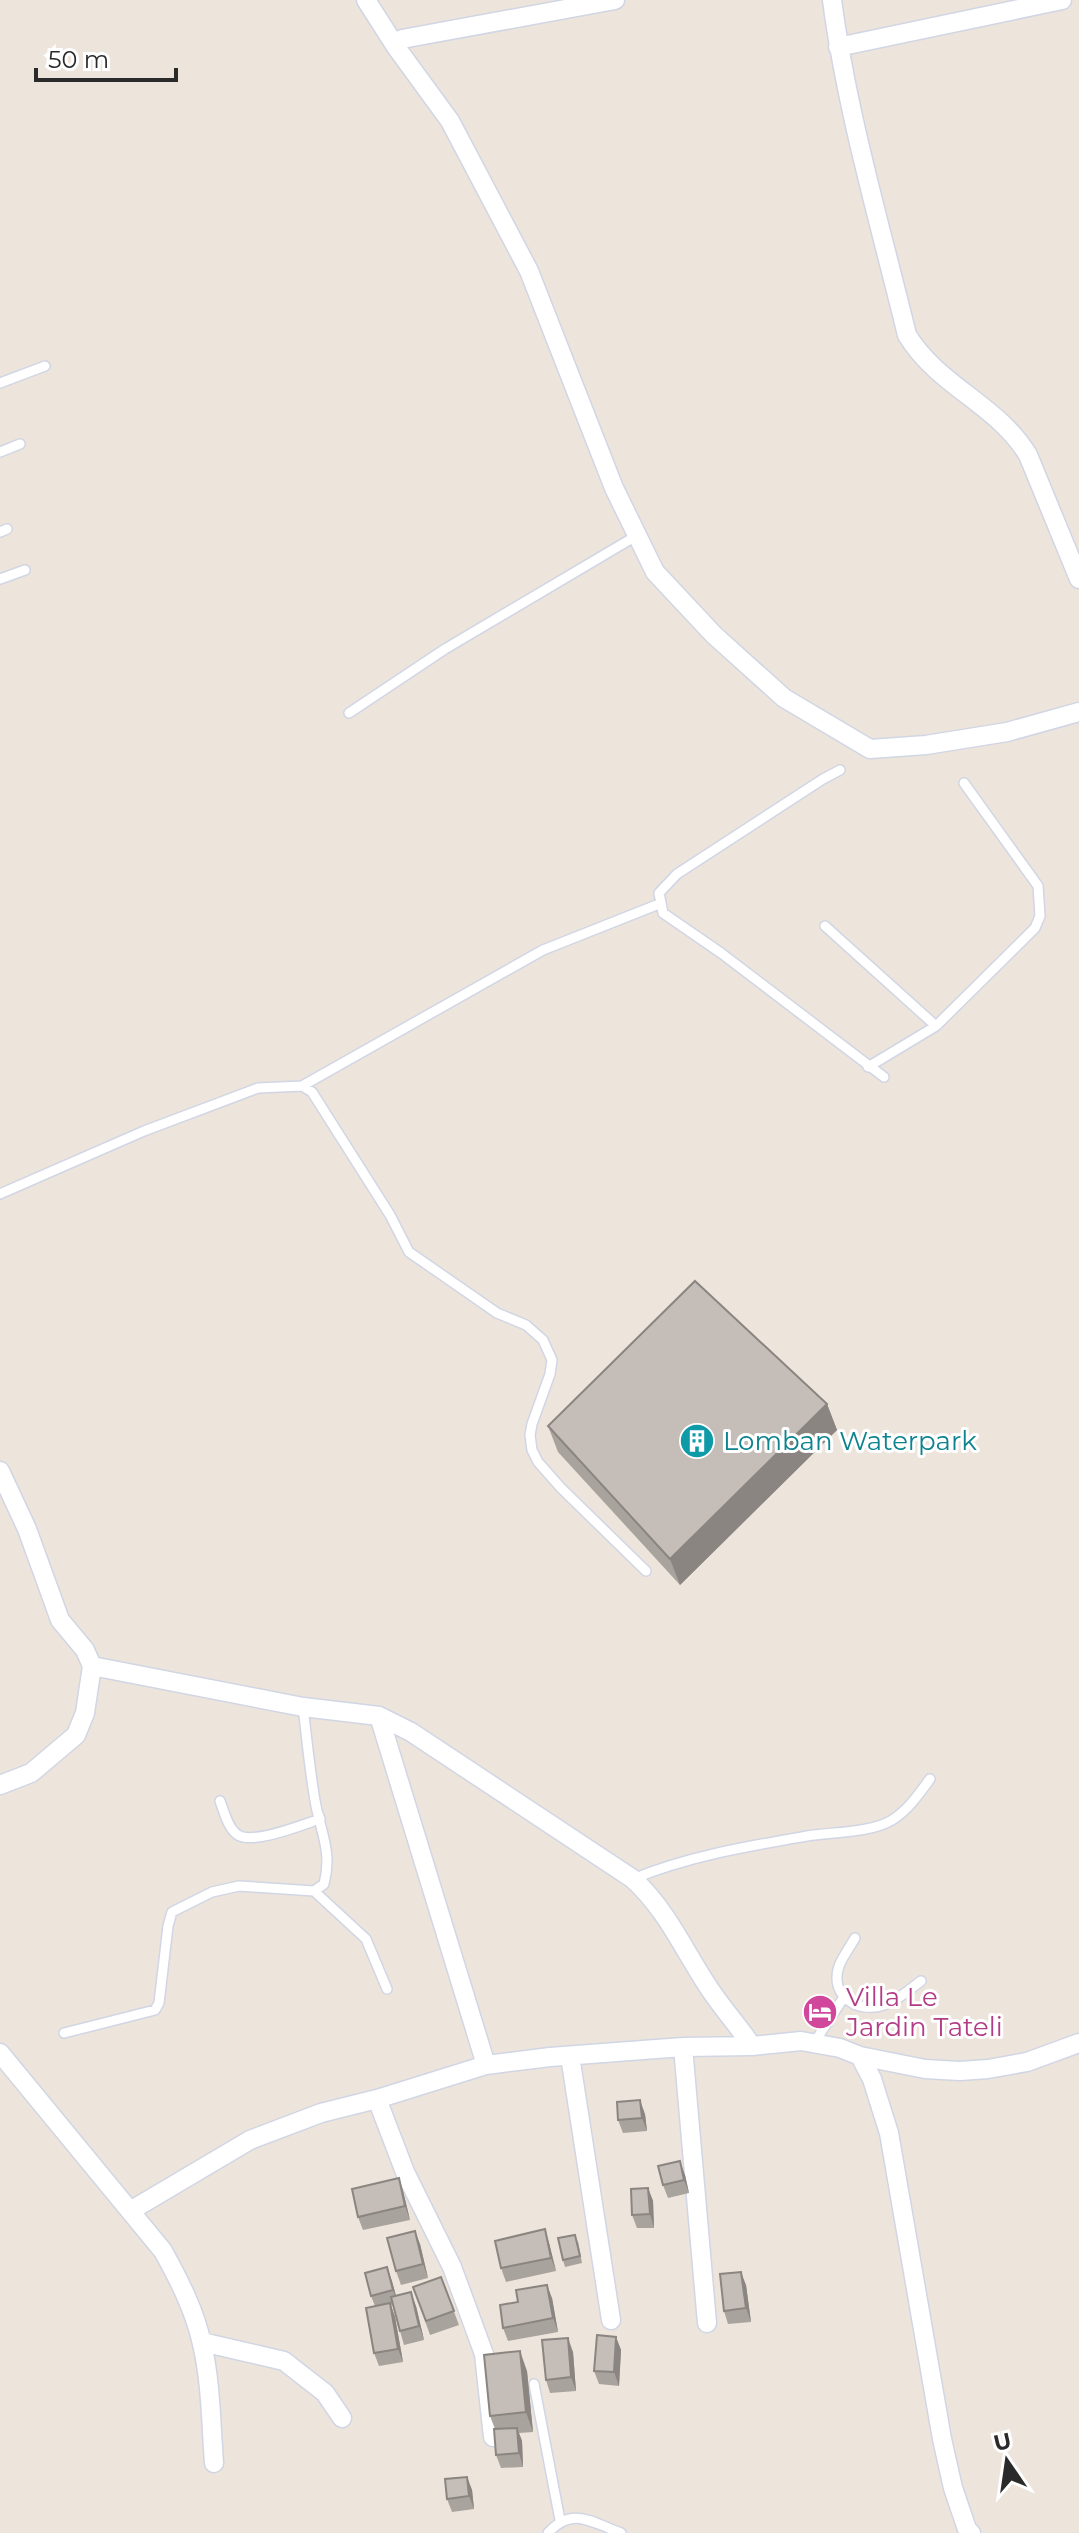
<svg xmlns="http://www.w3.org/2000/svg" width="1079" height="2533" viewBox="0 0 1079 2533" font-family="Montserrat,sans-serif">
	<style>
		.lines { fill: none; stroke-linecap: round; stroke-linejoin: round }
		.lane-casing { stroke: #d1d6e4; stroke-width: 12 }
		.street-casing { stroke: #d1d6e4; stroke-width: 21 }
		.lane { stroke: #fff; stroke-width: 9 }
		.street { stroke: #fff; stroke-width: 18 }
		.wall { fill: #a9a39e }
		.shaded-wall { fill: #8a8581 }
		.building { fill: #c5beb8; stroke: #8a8581; stroke-width: 2 }
		.labels { text-anchor: middle; stroke-width: 6; stroke-linejoin: round; paint-order: stroke }
		.culture-label { font-size: 26px; fill: #0d838f; stroke: #fff; text-anchor: start }
		.hotel-label { font-size: 26px; fill: #b23c85; stroke: #fff; text-anchor: start }
	</style>
	<rect width="100%" height="100%" fill="#ede4dc"/>
	<g class="lines">
		<g class="lane-casing">
			<path id="lane" d="M0,383l45,-17
				M0,452l20,-8
				M0,532l7,-3
				M0,579l25,-9
				M349,713l96,-64 191,-113
				M840,770l-17,9 -146,95 -18,19 4,20 58,40 163,124
				M825,926l111,100
				M868,1067l68,-41 99,-98 5,-12 -2,-30 -74,-103
				M302,1086l241,-136 116,-46
				M0,1194l144,-63 114,-43 44,-2 10,6 78,123 19,37 88,61 29,12 17,15 9,20 -2,14 -18,50 -2,11 2,15 6,12 23,26 85,83
				M220,1801c4,10 8,28 18,34 15,10 66,-11 82,-16l-2,-5
				M633,1879c55,-23 116,-33 174,-43 25,-4 64,-3 85,-16 16,-10 27,-26 38,-41
				M314,1891l52,48 21,50
				M855,1938c-5,9 -12,18 -16,28 -10,30 19,48 45,39 13,-4 26,-16 37,-24
				M64,2033l91,-23 4,-7 9,-77 4,-14 40,-20 27,-6 75,5 10,-7c8,-31 -2,-49 -8,-78 -6,-32 -9,-66 -13,-99
				M814,2043l30,-46
				M534,2384l26,136
				M548,2533c24,-27 43,-11 73,0"/>
		</g>
		<g class="street-casing">
			<path id="street" d="M366,0l30,47
				M615,0l-213,39 -6,8 54,74 79,150 85,217 41,84 59,63 70,63 86,51 56,-4 81,-13 72,-20
				M832,0c15,113 48,224 75,335 31,51 91,70 121,120l51,124
				M838,47l224,-47
				M0,1471l27,58 33,91 25,30 7,16 211,41 76,9 32,16 222,147c35,32 52,74 78,112 13,19 28,36 41,55
				M379,1716l107,349
				M0,1785l31,-12 45,-38 9,-22 7,-47
				M683,2047l24,276
				M0,2053l163,198c16,29 32,60 39,93 9,38 9,80 12,119
				M570,2056l41,264
				M860,2056l12,23 17,54 53,306 11,49 14,41 4,4
				M377,2099l28,73 47,95 32,87 9,83
				M130,2211l120,-71 71,-27 56,-14 109,-34 64,-8 133,-10 69,-1 49,-5 39,7 20,8 65,13 35,2 28,-2 39,-7 52,-19
				M202,2342l82,19 41,32 17,25"/>
		</g>
		<use href="#lane" class="lane"/>
		<use href="#street" class="street"/>
	</g>
	<path class="wall" d="M827,1404l10,26 -157,155 -122,-133 -10,-26z
		M645,2114l2,17 -24,2 -5,-13z
		M685,2175l4,18 -21,5 -5,-13z
		M648,2188l5,13 1,27h-17l-5,-13z
		M403,2191l7,29 -47,10 -5,-13z
		M578,2241l4,22 -17,4 -2,-7z
		M549,2243l7,28 -50,11 -5,-14z
		M420,2244l8,34 -27,7 -5,-14z
		M387,2267l9,29 20,10 8,34 -20,5 -4,-14 -7,-26h-2l4,12 8,45 -24,4 -5,-13 1,-47 -4,-10z
		M441,2277l18,48 -29,10 -17,-48z
		M746,2285l5,37 -23,2 -4,-13z
		M552,2298l6,34 -50,9 -5,-13z
		M616,2337l5,13 -2,36 -20,-2 -5,-13z
		M573,2352l3,39 -26,2 -4,-13z
		M527,2371l6,61 -14,1 3,8 1,26 -22,1 -5,-13 -1,-26 -5,-13z
		M467,2477l5,13 2,19 -22,3 -5,-13z"/>
	<path class="shaded-wall" d="M827,1404l10,26 -157,155 -10,-26z
		M640,2100l5,14 2,17 -5,-13z
		M680,2161l5,14 4,18 -5,-13z
		M399,2178l4,13 7,29 -5,-14z
		M648,2188l5,13 1,27 -4,-14z
		M545,2229l4,14 7,28 -5,-13z
		M415,2231l5,13 8,34 -5,-14z
		M387,2267l5,14 6,22 -5,-13z
		M741,2272l5,13 5,37 -5,-14z
		M547,2285l5,13 6,34 -5,-14z
		M411,2292l5,14 8,34 -5,-14z
		M390,2303l5,14 8,45 -5,-13z
		M616,2337l5,13 -2,36 -5,-14z
		M568,2338l5,14 3,39 -5,-14z
		M520,2351l7,20 6,61 -7,-20z
		M517,2428l5,13 1,26 -4,-14z
		M467,2477l5,13 2,19 -5,-13z"/>
	<path class="building" d="M695,1281l132,123 -157,155 -122,-133z
		M640,2100l2,18 -24,2 -1,-18z
		M680,2161l4,19 -21,5 -5,-19z
		M399,2178l6,28 -47,11 -6,-28z
		M648,2188l2,26 -18,1 -1,-26z
		M545,2229l6,29 -50,10 -6,-27z
		M415,2231l8,33 -27,7 -9,-33z
		M575,2235l5,21 -17,4 -5,-22z
		M387,2267l6,23 -22,6 -6,-23z
		M741,2272l5,36 -22,3 -4,-37z
		M441,2277l13,34 -28,10 -13,-34z
		M547,2285l6,33 -50,10 -3,-23 18,-3 -2,-12z
		M411,2292l8,34 -19,5 -9,-34z
		M390,2303l8,46 -24,4 -8,-45z
		M597,2335l19,2 -2,35 -20,-1z
		M568,2338l3,39 -25,3 -4,-40z
		M520,2351l6,61 -36,4 -6,-61z
		M517,2428l2,25 -23,2 -2,-26z
		M467,2477l2,19 -22,3 -2,-20z"/>
	<defs>
		<g id="building-disc" transform="scale(1.8)"><circle r="9.5" fill="#0f9aa8" stroke="#fff"/><path d="M-4-6H4V6H1V3H-1V6H-4ZM-2.5-4.3h1.7v1.8h-1.7ZM.8-4.3h1.7v1.8H.8ZM-2.5-1h1.7V.8h-1.7ZM.8-1h1.7V.8H.8Z" fill="#fff"/></g>
		<g id="hotel-disc" transform="scale(1.8)"><circle r="9.5" fill="#d1479c" stroke="#fff"/><path d="M-6-4.5h1.5V1H6V5H4.5V3h-9V5H-6ZM-4 0a1.8 1.8 0 1 1 3.6 0ZM.5 0V-2.5h3Q6-2.5 6 0Z" fill="#fff"/></g>
	</defs>
	<g fill-rule="evenodd">
		<use href="#building-disc" x="697" y="1441"/>
		<use href="#hotel-disc" x="820" y="2012"/>
	</g>
	<g class="labels">
		<g class="culture-label">
			<text x="723" y="1450">Lomban Waterpark</text>
		</g>
		<g class="hotel-label">
			<text x="846" y="2006">Villa Le<tspan x="846" dy="30">Jardin Tateli</tspan></text>
		</g>
	</g>
	<g transform="translate(1007 2461) rotate(347)" stroke="#ffffff" stroke-width="6" paint-order="stroke">
	<path d="M0-6L14 30L0 20L-14 30Z" fill="#2a2a2a"/>
	<text y="-12" font-size="22" font-weight="bold" text-anchor="middle" fill="#2a2a2a">U</text>
	</g>
	<path d="M36 68v12h140v-12" fill="none" stroke="#2a2a2a" stroke-width="4"/>
	<text x="48" y="68" font-size="24" fill="#2a2a2a" stroke="#ffffff" stroke-width="6" paint-order="stroke">50 m</text>
</svg>
